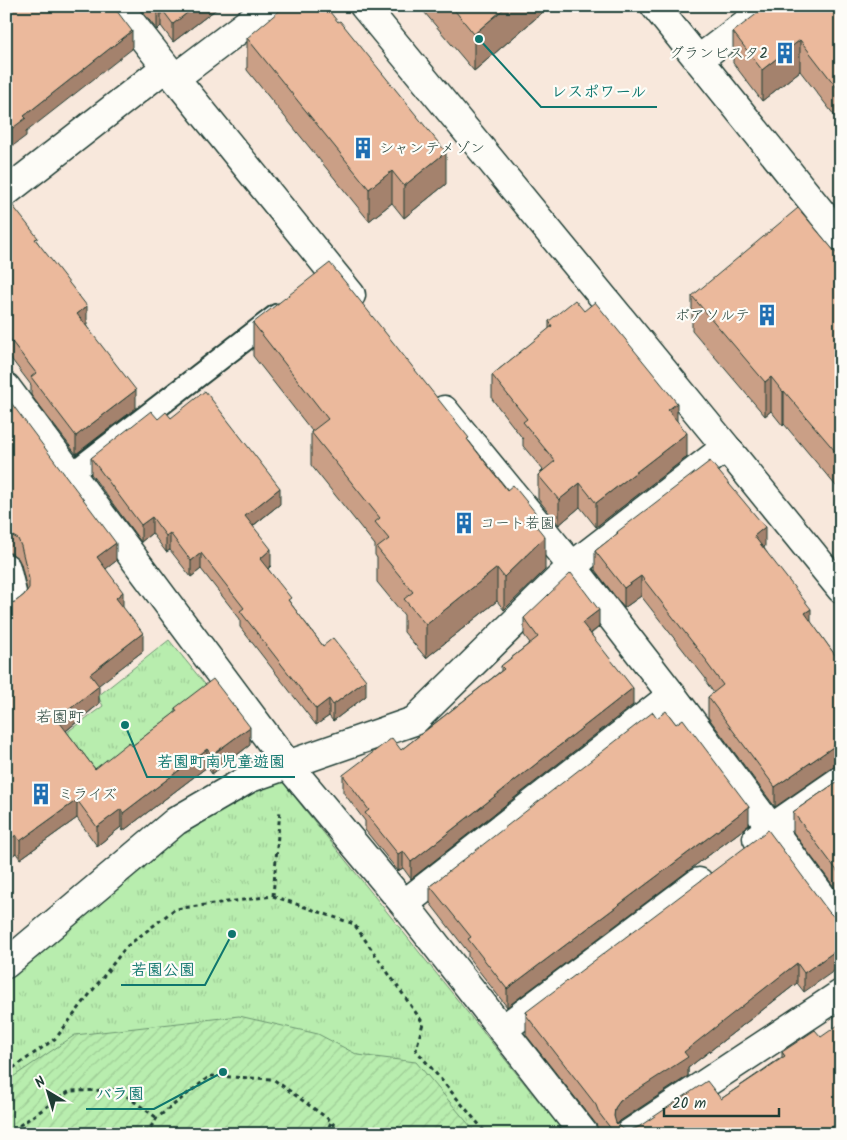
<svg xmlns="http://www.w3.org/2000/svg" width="847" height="1140" viewBox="0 0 847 1140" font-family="Kalam,'Klee One',sans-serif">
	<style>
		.grass { fill: url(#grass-tufts); stroke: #6c9571 }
		.garden { fill: url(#garden-furrows); stroke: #6c9571 }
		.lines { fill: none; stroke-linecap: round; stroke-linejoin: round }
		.lane-casing { stroke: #1f3d34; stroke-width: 25 }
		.street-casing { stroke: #1f3d34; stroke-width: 31 }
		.path { stroke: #1f3d34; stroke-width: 3; stroke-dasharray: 4 4; stroke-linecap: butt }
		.lane { stroke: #fdfcf7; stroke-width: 21 }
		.street { stroke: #fdfcf7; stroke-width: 28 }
		.wall { fill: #ca9f86; stroke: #1f3d34 }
		.shaded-wall { fill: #a4826d; stroke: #1f3d34 }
		.building { fill: #ebb99c; stroke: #1f3d34 }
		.labels { text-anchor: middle; stroke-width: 4.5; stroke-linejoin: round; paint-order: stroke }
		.poi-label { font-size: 15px; fill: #1f3d34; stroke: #fdfcf7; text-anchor: start }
		.neighbourhood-label { font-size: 16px; fill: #1f3d34; stroke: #fdfcf7 }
		.leader { fill: none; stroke: #0f766e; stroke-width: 2 }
		.callout-dot { fill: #0f766e; stroke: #fdfcf7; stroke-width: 2 }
		.callout-label { font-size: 16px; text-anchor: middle; font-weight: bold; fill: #0f766e; stroke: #fdfcf7; stroke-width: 4.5; stroke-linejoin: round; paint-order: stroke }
	</style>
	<defs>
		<pattern id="grass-tufts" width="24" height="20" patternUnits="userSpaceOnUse" patternTransform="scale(1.25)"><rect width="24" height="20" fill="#b8edae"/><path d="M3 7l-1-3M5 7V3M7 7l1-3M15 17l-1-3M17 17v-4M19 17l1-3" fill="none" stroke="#9ecc96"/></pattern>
		<pattern id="garden-furrows" width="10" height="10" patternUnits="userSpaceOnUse" patternTransform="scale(1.25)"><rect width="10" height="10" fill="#b8edae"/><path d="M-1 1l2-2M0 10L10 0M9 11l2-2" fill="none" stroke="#9ecc96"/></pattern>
	</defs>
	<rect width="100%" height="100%" fill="#f8e8dc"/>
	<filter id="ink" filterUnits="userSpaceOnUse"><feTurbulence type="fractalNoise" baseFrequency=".02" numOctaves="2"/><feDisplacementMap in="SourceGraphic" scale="10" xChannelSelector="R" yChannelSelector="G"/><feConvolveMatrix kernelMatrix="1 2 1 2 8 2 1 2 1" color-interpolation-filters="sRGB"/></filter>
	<g filter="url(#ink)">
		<path class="grass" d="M169,640l44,54 -125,96 -36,-47 51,-37 -5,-10z
			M282,781l283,353h-559v-154l175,-149 47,-30z"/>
		<path class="garden" d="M239,1016l79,18 40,21 58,7 61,72h-471l1,-53 68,-46z"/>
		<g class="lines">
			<g class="lane-casing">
				<path id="lane" d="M71,474l206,-159"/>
			</g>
			<g class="street-casing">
				<path id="street" d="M118,6l48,61
					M364,6l362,441
					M655,6l186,231
					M698,60l71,-54
					M175,78l95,-72
					M6,192l160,-125 185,228
					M6,387l282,378 116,139 180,230
					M444,410l128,156 100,129 169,227
					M6,568l8,33 -8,6
					M757,838l84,-58
					M404,904l268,-209
					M6,964l170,-143 74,-43 164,-57 158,-155 154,-119 115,142
					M502,1030l197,-148
					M629,1134l212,-140"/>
			</g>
			<path class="path" d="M273,896l7,-86
				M6,1071h3l47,-33 70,-91 49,-38 98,-13 81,28 69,99 -7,27 71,84
				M20,1134v-9l50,-34 48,-1 39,28
				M146,1134l11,-16 53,-42 63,3 58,42 10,13
				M239,1134l1,-3 28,3
				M326,1134l5,-12"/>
			<use href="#lane" class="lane"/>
			<use href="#street" class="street"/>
		</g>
		<path class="wall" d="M138,6h81v1l-46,35 -12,-16 -4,4z
			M419,6h131l-76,65z
			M841,6v118l-41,-53 -38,30 -29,-38v-31z
			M247,38l199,146 -42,34 -12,-15 -23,18 -122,-151z
			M6,197l32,46 49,81 -1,1 50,83 -60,46 -45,-59v-10l-25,-33z
			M841,259v233l-57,-68 -1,2 -12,-15 -6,5 -73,-86v-34z
			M549,321l128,100 10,36 -91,70 -16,-20 -21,18 -21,-26v-24l5,-5 -20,-24v-7l-31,-40v-24l57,-46z
			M253,323l216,118 66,83 10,46 -41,40 -7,-9 -71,57 -22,-26v-17l-27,-33v-24l-2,-3v-10l-64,-80v-33l1,-1 -59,-75z
			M6,396l110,165 -11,8 38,82 -45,34 1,19 -33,27 29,38 37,-23 43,-33v-5l75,37 -38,29 -5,-7 -84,64 -2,-4 -24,19 -20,-28 -57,41 -4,-6 -10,7v-256l9,-2 9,-7 3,-5 -6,-26 -3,-6 -7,-5h-5z
			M171,418l109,86 -27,22 18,40 -3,3 23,35 32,42 43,50 -33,25 -4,-5 -13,9 -76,-98v-8l-39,-50 -10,8 -21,-27 -4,2 -14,-19 -11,9 -50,-68v-16l67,-39z
			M617,532l148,14 -1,2 47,74 29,40 1,-1v104l-8,2 -58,40 -67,-90v-20l6,-4 -8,-11v-3l-65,-83 -17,12 -29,-38v-19l22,-17z
			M524,618l75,9 -8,7 42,71 -222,174 -8,-11 -5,3 -33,-41v-9l-22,-29v-17l58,-25 100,-79v-5l29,-23 -6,-8z
			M657,718l19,6 73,101 -242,182 -39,-50v-5l-38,-49v-17z
			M841,779v117l-48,-64v-20z
			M829,912l-25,80 -7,-9 -109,85v8l-68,45 -3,3 5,5 7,1 92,-31 61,-42v-5l59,82h-241l-4,-10 -70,-89v-23z"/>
		<path class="shaded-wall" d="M196,6h23v1l-46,35v-18z
			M507,6h43l-76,65v-37z
			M161,8v18l-4,4v-18z
			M132,31v18l-106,83v4l-20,15v-18l18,-17z
			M800,40v31l-38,30v-31z
			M446,152v32l-42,34v-32z
			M392,171v32l-23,18v-32z
			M87,306v18l-10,8v-18z
			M771,377v34l-6,5v-34z
			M136,390v18l-60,46v-18z
			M784,391v33l-1,2v-34z
			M677,403v24l-9,-17z
			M687,433v24l-91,70v-24z
			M580,483v24l-21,18v-25z
			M280,488v16l-35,28v-16z
			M535,512v33l-6,-28z
			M152,517v16l-11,9v-17z
			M765,527v19l-11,9v-19z
			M170,533v17l-4,2v-16z
			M545,537v33l-41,40v-33z
			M116,543v18l-19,15v-19z
			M271,549v17l-11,9v-16z
			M201,553v16l-10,8v-16z
			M497,568v33l-71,57v-33z
			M641,576v20l-17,12v-20z
			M123,592v19l-7,-13z
			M811,609v19l-6,-15z
			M599,610v17l-17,13v-17z
			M143,633v18l-53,41v-18z
			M366,680v16l-33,25v-16z
			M99,686v18l-42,34v-19z
			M633,688v17l-222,174v-17z
			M329,699v17l-13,9v-16z
			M250,727v18l-38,29v-19z
			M840,745v19l-7,3 -58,40v-20l58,-40z
			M207,749v18l-84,64v-18z
			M77,800v18l-57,41v-18z
			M749,807v18l-242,182v-18z
			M121,809v18l-24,19v-19z
			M16,835v18l-10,7v-18z
			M403,851v17l-5,3v-17z
			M841,947v19l-37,26v-19z
			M797,963v20l-109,85v8l-68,45 -5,6 -1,-11 1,-8 5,-7z
			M841,1121v13h-20z"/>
		<path class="building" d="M6,6h107l19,25 -108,85 2,2 -20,15z
			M152,6h44l-23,18 -12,-16 -4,4z
			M285,6h40l13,16 2,-1 106,131 -42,34 -12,-15 -23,18 -122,-151z
			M451,6h56l-33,28z
			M767,6h74v87l-41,-53 -38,30 -29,-38z
			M6,197l32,41 -3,1 52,67 -10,8 59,76 -60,46 -45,-59 5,-4 -30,-39z
			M798,208l43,51v199l-57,-67 -1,1 -12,-15 -6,5 -73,-86z
			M330,263l139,175 -2,1 40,51 6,-5 22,27 -6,5 16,20 -41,40 -7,-9 -71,57 -22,-26 9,-7 -36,-44 12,-9 -14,-17 5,-4 -69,-86 17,-13 -75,-96z
			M575,300l9,11 11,-9 82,101 -9,7 19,23 -91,70 -16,-20 -21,17 -21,-25 17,-14 -32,-39 4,-3 -35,-44 60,-49 -3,-5z
			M205,391l75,97 -35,28 26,33 -11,10 31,39 -3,2 35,46 10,-8 33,42 -33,25 -4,-6 -13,10 -76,-98 4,-3 -43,-55 -10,8 -21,-28 -4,3 -14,-19 -11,8 -50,-67 60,-47 7,8 8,-7 5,6z
			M6,396l110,147 -19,14 26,35 -7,6 27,35 -53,41 9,12 -42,33 38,50 34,-27 3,4 45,-35 -2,-3 38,-29 37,48 -38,28 -5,-6 -84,64 -2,-4 -24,18 -20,-27 -57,41 -4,-6 -10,7v-238l9,-2 9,-7 5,-7v-9l-8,-33 -3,-7 -7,-4h-5z
			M710,461l55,66 -11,9 57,73 -6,4 35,49 1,-1v84l-8,2 -58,40 -67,-90 15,-12 -17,-23 1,-1 -66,-85 -17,12 -29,-37 23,-18 -1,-1z
			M571,573l28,37 -17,13 51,65 -222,174 -8,-11 -5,3 -33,-41 4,-3 -26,-35 49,-37 9,12 103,-81 -3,-3 37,-29 -14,-19z
			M666,711l10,13 7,-5 66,88 -242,182 -39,-50 3,-2 -41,-51 223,-174 4,6z
			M841,779v97l-48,-64z
			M768,830l61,82 5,5 7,1v29l-37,26 -7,-10 -113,89 4,5 -68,44 -5,7 -1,8 2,7 6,6 7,1 8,-2 70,-47 14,18 64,-43 -3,-4 33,-22 6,7 20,-14v98l-20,13h-206l-16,-21 -3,-8 -70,-90 2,-1 -2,-2z"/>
	</g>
	<defs>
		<g id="building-bare" transform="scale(1.725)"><path d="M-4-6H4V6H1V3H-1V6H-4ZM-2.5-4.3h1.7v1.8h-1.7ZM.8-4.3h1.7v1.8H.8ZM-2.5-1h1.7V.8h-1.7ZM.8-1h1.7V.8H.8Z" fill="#1f6fb2" stroke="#fdfcf7" stroke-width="2.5" paint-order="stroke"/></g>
	</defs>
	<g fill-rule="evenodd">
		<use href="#building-bare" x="785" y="53"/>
		<use href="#building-bare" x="363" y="148"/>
		<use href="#building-bare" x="767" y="315"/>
		<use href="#building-bare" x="464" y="523"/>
		<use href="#building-bare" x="41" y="794"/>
	</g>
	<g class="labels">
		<g class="poi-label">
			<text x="768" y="58" text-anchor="end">グランビスタ2</text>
			<text x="379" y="153">シャンテメゾン</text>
			<text x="750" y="320" text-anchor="end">ボアソルテ</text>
			<text x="480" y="528">コート若園</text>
			<text x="58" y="799">ミライズ</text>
		</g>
		<g class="neighbourhood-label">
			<text x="60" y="722">若園町</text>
		</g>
	</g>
	<path class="leader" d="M479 39L541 107H657M125 725L147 777H295M232 934L205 985H121M223 1072L154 1109H86"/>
	<g class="callout-dot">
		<circle cx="479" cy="39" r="5"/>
		<circle cx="125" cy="725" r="5"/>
		<circle cx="232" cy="934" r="5"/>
		<circle cx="223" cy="1072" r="5"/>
	</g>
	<g class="callout-label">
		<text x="599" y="97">レスポワール</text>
		<text x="221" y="767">若園町南児童遊園</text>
		<text x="163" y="975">若園公園</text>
		<text x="120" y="1099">バラ園</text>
	</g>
	<rect width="847" height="1140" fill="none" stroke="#fdfcf7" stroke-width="25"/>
	<rect x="12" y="12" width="822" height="1115" fill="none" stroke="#1f3d34" stroke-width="2" filter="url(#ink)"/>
	<g transform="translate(48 1092) rotate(322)" stroke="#fdfcf7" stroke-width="4" paint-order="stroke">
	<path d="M0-4L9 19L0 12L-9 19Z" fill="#1f3d34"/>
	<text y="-8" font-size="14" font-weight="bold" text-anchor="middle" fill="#1f3d34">N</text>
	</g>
	<path d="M664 1108v8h115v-8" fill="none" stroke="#1f3d34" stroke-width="2.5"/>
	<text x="672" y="1108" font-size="15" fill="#1f3d34" stroke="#fdfcf7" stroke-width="4" paint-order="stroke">20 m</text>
</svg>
